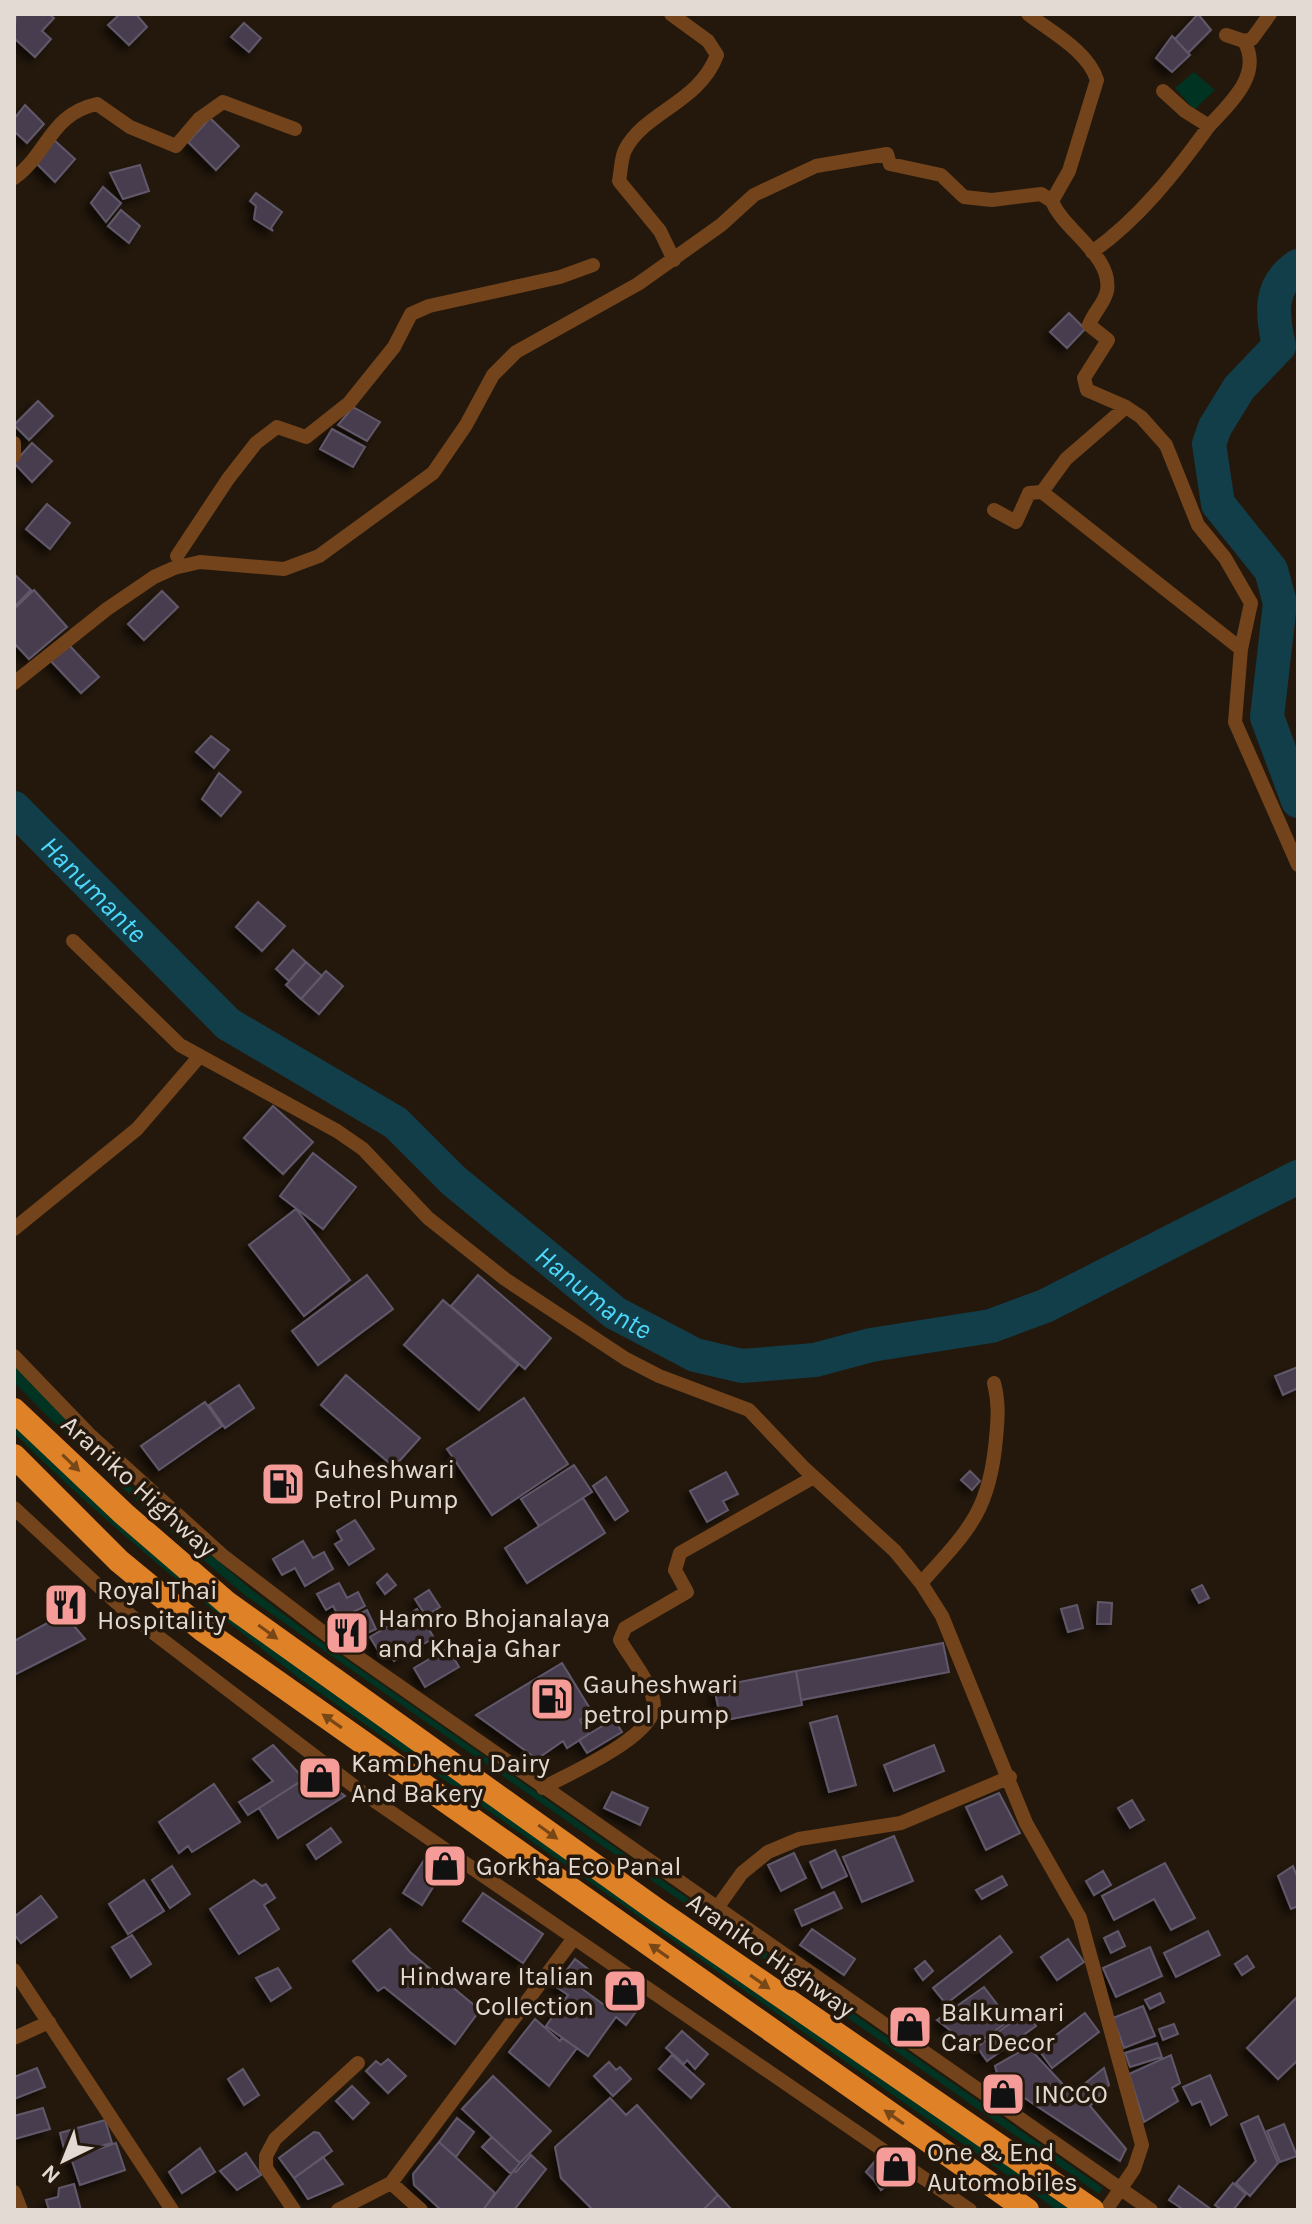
<svg xmlns="http://www.w3.org/2000/svg" width="1312" height="2224" viewBox="0 0 1312 2224" font-family="Karla,sans-serif">
	<style>
		.green { fill: #003321 }
		.lines { fill: none; stroke-linecap: round; stroke-linejoin: round }
		.river { stroke: #123e4a; stroke-width: 34 }
		.building { fill: #463e4f; stroke: #61596a; stroke-width: 2; filter: url(#shadow) }
		.street { stroke: #73441b; stroke-width: 14 }
		.highway { stroke: #df8127; stroke-width: 24 }
		.oneway { fill: #784718 }
		.labels { text-anchor: middle; stroke-width: 7; stroke-linejoin: round; paint-order: stroke }
		.poi-label { font-size: 26px; fill: #e3dbd3; stroke: #24180c; text-anchor: start }
		.street-label { font-size: 26px; fill: #e3dbd3; stroke: #24180c }
		.water-label { font-size: 28px; font-style: italic; fill: #4ed8fb; stroke: #24180c }
	</style>
	<defs>
		<filter id="shadow"><feDropShadow dx="-5.5" dy="5.5" stdDeviation="4" flood-color="#0009"/></filter>
	</defs>
	<rect width="100%" height="100%" fill="#24180c"/>
	<path class="green" d="M1194,72l21,18 -21,20 -19,-22z
		M14,1364l121,126 117,100 58,44 793,554 -4,6 -853,-598c-81,-68 -159,-138 -232,-214z
		M14,1421l298,253 758,536h-13l-758,-532c-99,-77 -196,-156 -285,-245z"/>
	<g class="lines">
		<g class="river">
			<path d="M1298,266c-30,20 -26,49 -19,80l-40,42 -24,39 -6,17 9,60 53,66 9,33 -13,114 31,84"/>
			<path id="s1" d="M14,808l214,216 168,99 58,58 161,132 80,42 47,11 73,-6 56,-15 120,-19 54,-20 253,-129"/>
		</g>
	</g>
	<path class="building" d="M16,14h33l5,4 -12,13 9,8 -16,18 -21,-19z
		M120,14h16l11,13 -18,18 -21,-20z
		M1198,14l13,16 -23,23 -13,-14z
		M244,23l17,15 -12,14 -18,-15z
		M1172,36l18,19 -18,17 -16,-14z
		M25,105l19,19 -17,19 -13,-12v-12z
		M210,118l29,28 -23,24 -28,-28z
		M53,139l22,20 -20,23 -21,-21z
		M140,165l9,26 -26,8 -13,-26z
		M103,187l18,16 -15,19 -15,-19z
		M256,193l26,19 -11,16 2,3 -19,-12 2,-13 -6,-5z
		M121,210l19,16 -11,17 -21,-17z
		M1069,313l16,16 -18,19 -17,-16z
		M38,401l15,15 -24,24 -15,-15z
		M353,407l27,15 -13,19 -29,-16z
		M332,429l33,18 -12,20 -33,-18z
		M32,443l20,18 -20,21 -18,-19z
		M47,504l23,19 -20,26 -24,-20z
		M14,574l17,16 -15,15 -2,-3z
		M34,590l33,37 -38,32 -15,-16v-34z
		M162,591l16,16 -34,33 -16,-16z
		M68,644l31,33 -18,16 -32,-34z
		M211,736l18,14 -15,18 -18,-16z
		M219,773l22,19 -20,24 -19,-17z
		M258,902l27,24 -23,25 -26,-24z
		M293,950l13,12 -17,19 -13,-12z
		M306,962l16,14 -21,23 -15,-14z
		M326,971l17,15 -24,28 -18,-15z
		M273,1106l40,36 -30,32 -39,-36z
		M313,1153l43,34 -33,42 -43,-33z
		M296,1209l54,71 -46,36 -55,-71z
		M367,1275l26,34 -75,56 -26,-34z
		M478,1275l73,63 -26,31 -74,-63z
		M443,1300l75,65 -39,45 -75,-65z
		M1298,1367v21l-15,7 -8,-19z
		M346,1375l74,63 -26,29 -73,-62z
		M239,1385l15,23 -29,20 -16,-23z
		M524,1398l44,66 -76,51 -45,-66z
		M205,1402l17,24 -63,44 -18,-24z
		M574,1465l18,27 -53,34 -18,-27z
		M970,1471l10,10 -8,9 -11,-10z
		M726,1472l12,22 -15,7 5,9 -21,12 -17,-31z
		M606,1477l22,34 -13,9 -22,-34z
		M583,1498l22,35 -78,50 -22,-35z
		M355,1520l19,29 -25,16 -14,-21 7,-4 -5,-9z
		M303,1541l10,17 11,-6 9,17 -28,17 -10,-18 -13,7 -9,-16z
		M387,1574l9,11 -11,9 -8,-11z
		M339,1583l8,15 11,-6 7,14 -25,13 -7,-13 -7,4 -9,-16z
		M1202,1585l7,13 -10,5 -7,-13z
		M429,1590l11,17 -14,9 -11,-17z
		M1098,1602l14,1 -1,21h-14z
		M1077,1605l6,23 -15,4 -7,-23z
		M417,1609l17,29 -40,23 -5,-8 -7,4 -12,-20z
		M367,1610l9,19 -11,5 -5,-8 -8,3 -5,-9z
		M64,1614l21,25 -71,36v-34z
		M943,1643l6,29 -148,28 -5,-29z
		M448,1648l11,19 -34,20 -11,-19z
		M562,1663l30,49 -12,8 9,14 -22,14 -4,-7 -26,18 -61,-44z
		M796,1671l6,34 -81,16 -7,-34z
		M837,1716l19,69 -27,7 -19,-69z
		M614,1719l8,13 -35,21 -8,-13z
		M273,1745l31,34 -56,36 -9,-13 34,-21 -20,-22z
		M934,1745l10,26 -50,20 -10,-26z
		M314,1773l31,23 -67,42 -19,-30z
		M214,1784l26,38 -48,30 -4,-6 -9,7 -20,-31z
		M612,1792l36,16 -8,17 -36,-17z
		M999,1793l21,40 -34,17 -20,-43z
		M1132,1800l12,20 -14,8 -12,-20z
		M331,1828l10,14 -25,17 -9,-14z
		M894,1836l19,45 -51,21 -19,-45z
		M835,1850l12,26 -25,12 -12,-26z
		M794,1853l12,25 -25,13 -13,-26z
		M428,1854l18,12 -24,39 -19,-12z
		M1165,1863l30,55 -24,12 -17,-31 -40,21 -12,-24z
		M172,1866l18,28 -20,14 -18,-28z
		M1293,1866l5,13v27l-7,3 -13,-33z
		M1103,1871l8,14 -17,10 -8,-14z
		M1002,1876l5,9 -25,14 -6,-9z
		M144,1880l20,31 -36,23 -19,-30z
		M254,1880l8,6 4,-2 9,14 -11,7 15,24 -40,25 -29,-45z
		M834,1892l8,16 -40,18 -7,-16z
		M483,1893l60,41 -20,29 -60,-42z
		M41,1896l16,21 -36,26 -7,-9v-17z
		M390,1929l20,23 70,58 -25,34 -71,-57 -6,4 -25,-30z
		M812,1929l43,30 -11,16 -44,-30z
		M1118,1931l7,15 -14,7 -7,-15z
		M1208,1931l12,24 -44,22 -12,-24z
		M132,1935l19,29 -20,13 -19,-30z
		M1000,1936l12,16 -66,52 -13,-16z
		M1068,1939l16,23 -27,18 -16,-23z
		M1150,1947l12,29 -46,21 -13,-29z
		M1247,1956l7,11 -12,8 -7,-11z
		M575,1959l17,13 -11,16 30,22 10,-13 17,12 -12,16 -10,-8 -28,39 -42,-30 22,-31 -13,-9z
		M925,1961l8,10 -10,9 -8,-11z
		M278,1968l13,20 -20,13 -15,-23z
		M984,1987l16,21 4,-2 9,12 -41,29 -35,-27z
		M1160,1993l4,9 -14,7 -5,-9z
		M1298,1996v64l-20,19 -31,-31z
		M1143,2006l12,30 -31,12 -11,-30z
		M1026,2012l10,14 -49,35 -10,-14z
		M1085,2013l14,19 -47,36 -14,-19z
		M535,2019l25,22 2,-3 15,10 -28,38 -40,-34z
		M1174,2024l4,10 -15,6 -4,-11z
		M682,2031l26,23 -13,15 -8,-9 -3,4 -18,-16z
		M1157,2043l5,14 -32,10 -5,-14z
		M1028,2047l44,47 32,-26 5,17 -19,21 36,43 -6,12 -121,-80 -4,-15z
		M672,2055l32,29 -13,14 -32,-29z
		M1171,2055l9,28 -8,5 6,13 -34,21 -15,-48z
		M388,2059l18,17 -18,17 -22,-22 10,-10 5,4z
		M609,2062l7,8 4,-3 11,12 -18,17 -19,-20z
		M37,2068l8,19 -31,12v-22z
		M243,2069l16,26 -15,10 -16,-26z
		M1210,2075l17,40 -16,10 -10,-24 -9,4 -9,-18z
		M493,2076l58,55 -31,32 -58,-54z
		M352,2086l17,17 -16,16 -17,-18z
		M610,2098l16,17 11,-10 81,90 -15,15h-110l-32,-32 -6,-31z
		M43,2108l7,21 -35,10 -1,-23z
		M1258,2116l20,47 -28,33 -14,-13 20,-22 -15,-37z
		M457,2118l17,14 -18,25 -17,-15z
		M105,2120l7,23 -46,13 -6,-23z
		M1284,2124l13,32 -17,6 -13,-31z
		M314,2132l5,1 13,18 -38,27 -15,-20z
		M492,2137l28,26 -9,11 -29,-27z
		M439,2142l56,51 -12,17h-42l-27,-25 -1,-11z
		M116,2143l9,27 -45,15 -9,-27z
		M200,2148l15,24 -33,21 -13,-21z
		M246,2153l15,22 -24,15 -17,-19z
		M531,2155l15,14 -32,41h-31l31,-40 2,2z
		M879,2156l13,6 -18,18 -8,-8z
		M323,2157l20,27 -35,15 -14,-21z
		M892,2162l11,11 -22,17 -7,-10z
		M1233,2183l13,11 -13,16h-11l-7,-5z
		M74,2184l7,26h-32l-3,-10 12,-3 1,-9z
		M1179,2186l33,24h-28l-15,-10z
		M718,2195l14,15h-29z"/>
	<g class="lines">
		<path class="street" d="M671,14l37,27 9,14c-18,48 -73,57 -92,95 -4,8 -4,21 -6,31l41,50 14,29
			M1244,41l8,-2 18,-25
			M1209,126c22,-24 54,-52 35,-85l-18,-6
			M14,178c34,-24 36,-64 83,-74l33,23 46,19 23,-27 24,-17 72,27
			M1092,252c46,-32 84,-80 117,-126l-24,-15 -22,-20
			M1126,407l15,10 25,28 32,80 27,33 26,45 -10,46
			M14,443v13
			M1042,492l199,157 -6,73 63,143
			M994,510l22,12 13,-29 13,-1 24,-33 60,-52 -39,-17 -3,-12 24,-38 -19,-15c5,-13 15,-21 18,-34 6,-35 -44,-61 -55,-90l17,-30 28,-91c-9,-29 -46,-48 -69,-66
			M177,556l51,-77 28,-36 21,-16 29,10 43,-34 45,-56 17,-33 18,-8 131,-29 33,-12
			M14,683l93,-74 47,-32 20,-9 26,-6 84,7 35,-13 114,-83 33,-48 27,-50 23,-23 122,-68 83,-59 33,-30 62,-29 71,-12 3,10 51,11 23,22 28,3 49,-6 11,7
			M73,941l107,104 157,86 26,18 65,69 77,61 121,80 33,17 90,34 55,58 91,83 26,32
			M14,1229l123,-100 62,-72
			M14,1356l77,80 131,119 110,84 819,571
			M994,1383c5,19 4,35 2,55 -6,73 -28,93 -75,145l21,33 84,207 54,95 62,227 -8,24 -28,41
			M14,1508l116,107 233,178 607,417
			M543,1788c25,-14 111,-51 111,-82 0,-20 -24,-48 -34,-66l5,-12 62,-36 -12,-22 5,-17 134,-76
			M717,1908l25,-35 26,-21 31,-13 102,-16 109,-46
			M14,1970l158,240
			M14,2038l35,-16
			M391,2183l30,27
			M14,2192l7,18
			M294,2210l-28,-42v-12l9,-17 83,-76
			M338,2210l53,-27 183,-245"/>
		<path class="highway" d="M14,1410l110,104 103,89 431,308 434,299
			M14,1456l105,105 84,69 824,580"/>
	</g>
	<defs><path id="oneway-solid" d="M-6-.8H1V-3.2L6.5 0L1 3.2V.8H-6Z" transform="scale(2)"/></defs>
	<g class="oneway">
		<use href="#oneway-solid" transform="translate(71 1463) rotate(44)"/>
		<use href="#oneway-solid" transform="translate(268 1632) rotate(36)"/>
		<use href="#oneway-solid" transform="translate(332 1721) rotate(-145)"/>
		<use href="#oneway-solid" transform="translate(548 1832) rotate(36)"/>
		<use href="#oneway-solid" transform="translate(659 1951) rotate(-145)"/>
		<use href="#oneway-solid" transform="translate(760 1982) rotate(35)"/>
		<use href="#oneway-solid" transform="translate(894 2117) rotate(-145)"/>
	</g>
	<defs>
		<g id="fuel-square" transform="scale(2.3)"><rect x="-9" y="-9" width="18" height="18" rx="4" fill="#f59b98" stroke="#24180c"/><path d="M-5.5-6h7V0h2V4h1.3V-2.5L3-4.5l.8-.8L6-3V5H2.5V1h-1V6h-7ZM-4.2-4.7v3.2H.2V-4.7Z" fill="#111"/></g>
		<g id="restaurant-square" transform="scale(2.3)"><rect x="-9" y="-9" width="18" height="18" rx="4" fill="#f59b98" stroke="#24180c"/><path d="M-5-6h1v4h1v-4h1v4h1v-4h1v5L-1.5 .5V6h-2V.5L-5-1ZM5-6V6H3V1.5H1.5Q1.5-4 5-6Z" fill="#111"/></g>
		<g id="shop-square" transform="scale(2.3)"><rect x="-9" y="-9" width="18" height="18" rx="4" fill="#f59b98" stroke="#24180c"/><path d="M-5-2.5h2.3a2.7 3.5 0 0 1 5.4 0H5L5.5 6h-11ZM-1.5-2.5h3a1.5 2.3 0 0 0-3 0Z" fill="#111"/></g>
	</defs>
	<g fill-rule="evenodd">
		<use href="#fuel-square" x="283" y="1484"/>
		<use href="#restaurant-square" x="66" y="1605"/>
		<use href="#restaurant-square" x="347" y="1633"/>
		<use href="#fuel-square" x="552" y="1699"/>
		<use href="#shop-square" x="320" y="1778"/>
		<use href="#shop-square" x="445" y="1866"/>
		<use href="#shop-square" x="625" y="1991"/>
		<use href="#shop-square" x="910" y="2027"/>
		<use href="#shop-square" x="1003" y="2094"/>
		<use href="#shop-square" x="896" y="2167"/>
	</g>
	<g class="labels">
		<g class="poi-label">
			<text x="314" y="1478">Guheshwari<tspan x="314" dy="30">Petrol Pump</tspan></text>
			<text x="97" y="1599">Royal Thai<tspan x="97" dy="30">Hospitality</tspan></text>
			<text x="378" y="1627">Hamro Bhojanalaya<tspan x="378" dy="30">and Khaja Ghar</tspan></text>
			<text x="583" y="1693">Gauheshwari<tspan x="583" dy="30">petrol pump</tspan></text>
			<text x="351" y="1772">KamDhenu Dairy<tspan x="351" dy="30">And Bakery</tspan></text>
			<text x="476" y="1875">Gorkha Eco Panal</text>
			<text x="594" y="1985" text-anchor="end">Hindware Italian<tspan x="594" dy="30">Collection</tspan></text>
			<text x="941" y="2021">Balkumari<tspan x="941" dy="30">Car Decor</tspan></text>
			<text x="1034" y="2103">INCCO</text>
			<text x="927" y="2161">One &amp; End<tspan x="927" dy="30">Automobiles</tspan></text>
		</g>
		<g class="street-label">
			<text transform="translate(139 1486) rotate(42)" y="9">Araniko Highway</text>
			<text transform="translate(771 1955) rotate(35)" y="9">Araniko Highway</text>
		</g>
		<g class="water-label">
			<text dy="10" stroke="none"><textPath href="#s1" startOffset="114">Hanumante</textPath></text>
			<text dy="10" stroke="none"><textPath href="#s1" startOffset="760">Hanumante</textPath></text>
		</g>
	</g>
	<rect width="1312" height="2224" fill="none" stroke="#e3dbd3" stroke-width="32"/>
	<g transform="translate(64 2160) rotate(223)" stroke="#24180c" stroke-width="6" paint-order="stroke">
	<path d="M0-6L14 30L0 20L-14 30Z" fill="#e3dbd3"/>
	<text y="-12" font-size="22" font-weight="bold" text-anchor="middle" fill="#e3dbd3">N</text>
	</g>
</svg>
